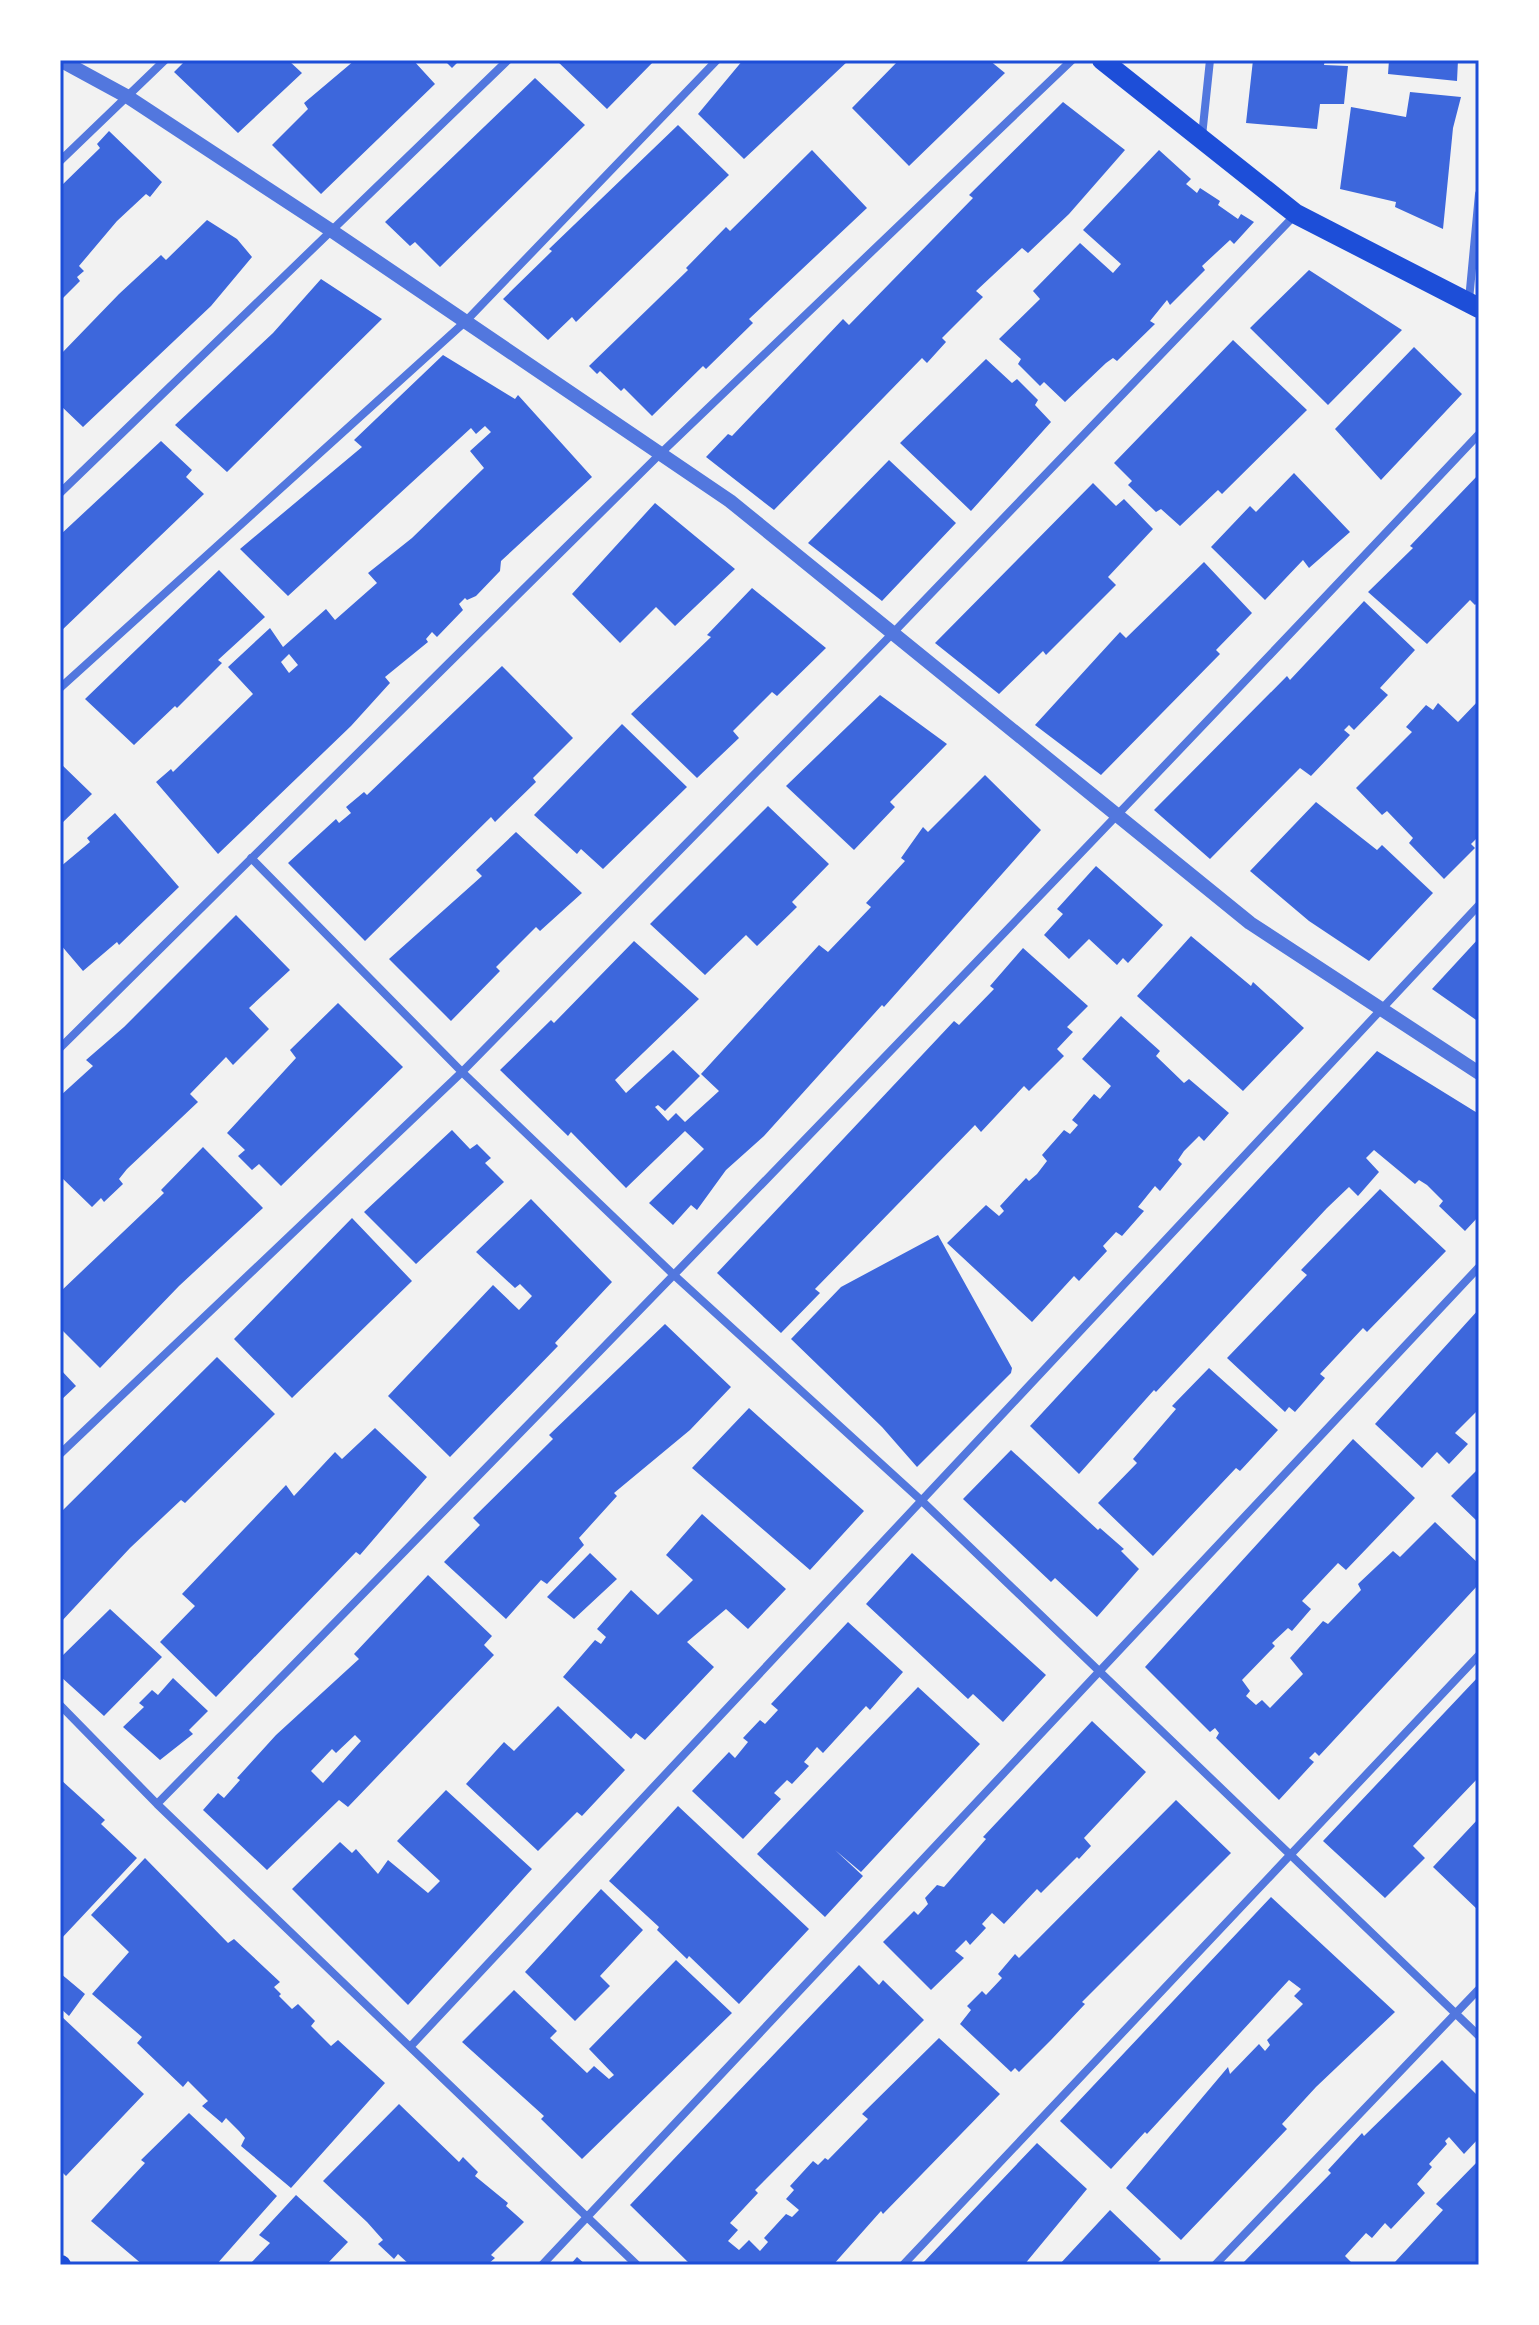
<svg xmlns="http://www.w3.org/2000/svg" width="1539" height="2325" viewBox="0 0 1539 2325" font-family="'Times New Roman',serif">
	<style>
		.building { fill: #3d67dc; fill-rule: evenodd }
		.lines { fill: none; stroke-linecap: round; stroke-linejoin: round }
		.minor { stroke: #5277de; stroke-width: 8 }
		.tertiary { stroke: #5277de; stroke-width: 14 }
		.primary { stroke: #1d4ed8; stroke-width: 20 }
		.neatline { fill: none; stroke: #1d4ed8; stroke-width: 3 }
	</style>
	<rect width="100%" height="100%" fill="#f2f2f2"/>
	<path class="building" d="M186,60h102l14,13 -64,60 -64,-61z
		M355,60h58l22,24 -114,110 -49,-49 36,-36 -4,-6z
		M444,60h16l-8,8z
		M556,60h99l-48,49z
		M743,60h106l-105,99 -46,-45z
		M899,60h90l16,13 -96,93 -57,-58z
		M1253,60h72l-1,5 24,1 -4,38h-24l-3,25 -71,-6z
		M1389,60h69l-1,21 -69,-7z
		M535,78l50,47 -145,142 -25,-25 -5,4 -25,-24z
		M1410,92l51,5 -8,31 -10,101 -48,-22 1,-5 -56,-13 11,-82 55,10z
		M1063,102l62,48 -56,64 -41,39 -6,-5 -46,43 7,6 -41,41 4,4 -19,21 -5,-5 -148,152 -68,-53 22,-23 4,2 111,-117 6,6 124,-127 -4,-3z
		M678,125l51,50 -153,147 -4,-5 -24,23 -45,-41 49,-48 -3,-2z
		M109,131l53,51 -12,15 -4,-3 -29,27 -38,45 5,5 -7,6 3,4 -20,20v-114l40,-39 -3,-4z
		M812,150l55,58 -118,111 4,4 -47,46 -3,-3 -51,50 -28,-28 -3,3 -21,-20 -3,3 -8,-8 99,-96 -2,-2 40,-41 4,4z
		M1159,150l32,29 -5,5 5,4 6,5 3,-5 20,13 -2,4 20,14 3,-5 13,8 -20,22 -4,-4 -28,26 3,4 -35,35 -3,-5 -17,21 5,3 -38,37 -4,-3 -7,5 -41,39 -21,-20 -4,4 -22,-22 3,-5 -22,-20 41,-40 -7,-8 47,-48 33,30 8,-9 -38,-34z
		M207,220l30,19 15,18 -41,49 -128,121 -23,-22v-50l59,-61 42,-39 5,5z
		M1309,270l93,60 -74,75 -78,-77z
		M321,279l61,40 -155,153 -52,-47 98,-92z
		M1233,340l74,70 -85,84 -4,-4 -38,36 -19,-17 -5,3 -28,-27 4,-4 -18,-18z
		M1414,347l48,47 -81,86 -46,-51z
		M443,355l72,44 3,-4 74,82 -91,84 -1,10 -24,25 -9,4 -2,-2 -6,6 4,6 -26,27 -5,-5 -6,7 2,3 -43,35 5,6 -39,43 -133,128 -62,-72 15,-13 2,3 80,-78 -25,-27 42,-39 13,19 43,-38 9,11 42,-37 -9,-10 44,-35 72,-70 -14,-17 21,-19 -6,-6 -9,8 -5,-6 -183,168 -48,-47 122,-102 -8,-7zM289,654l9,11 -9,8 -8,-11z
		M986,359l26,24 5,-4 21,21 -3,5 16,17 -80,89 -71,-68z
		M161,441l31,29 -6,7 18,17 -144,138v-97z
		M889,460l67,63 -74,78 -74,-58z
		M1294,473l56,59 -41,36 -6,-8 -38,40 -54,-53 39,-41 6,6z
		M1479,474v127l-4,4 -5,-5 -43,44 -59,-52 45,-44 -3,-2z
		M1093,483l23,23 8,-7 29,30 -45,48 8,8 -70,70 -3,-4 -44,43 -64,-51z
		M655,503l80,66 -60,57 -19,-19 -36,36 -48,-49z
		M1204,562l48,51 -36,37 4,4 -119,121 -66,-50 85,-93 6,6z
		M219,570l46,47 -47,43 4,3 -45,45 -2,-2 -41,39 -49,-46z
		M752,588l74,60 -49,48 -5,-4 -39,39 6,7 -42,40 -66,-64 80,-77 -4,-2z
		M1364,601l51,49 -35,38 8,7 -34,35 -5,-5 -5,5 6,5 -39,41 -11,-8 -90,91 -56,-49 133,-134 3,4z
		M502,666l71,72 -40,40 3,4 -41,40 -4,-5 -126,124 -77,-78 48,-44 3,4 12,-10 -5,-6 18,-15 3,3z
		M880,695l67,49 -57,58 5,5 -41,43 -68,-64z
		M1479,700v136l-8,8 4,4 -31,31 -35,-36 4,-5 -26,-27 -5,4 -26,-27 56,-56 -6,-5 20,-22 7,5 5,-7 20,19z
		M622,724l65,63 -84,82 -22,-20 -4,5 -43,-39z
		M60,763l32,31 -32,31z
		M985,775l56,55 -157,177 -2,-2 -118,131 -38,34 -29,40 -6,-5 -18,20 -24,-22 55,-54 -19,-18 -59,57 -55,-56 -3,4 -68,-66 51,-50 3,3 80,-82 65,58 -84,81 11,13 47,-43 27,26 -35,35 -7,-6 -3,2 13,14 8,-8 9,9 34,-31 -18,-17 118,-129 9,7 43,-45 -5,-4 39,-42 -4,-3 22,-31 5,5z
		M1316,802l61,48 5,-5 51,48 -64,68 -60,-40 -59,-50z
		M768,806l61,58 -37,38 5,5 -40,39 -11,-11 -41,40 -55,-51z
		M115,813l64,74 -60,58 -2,-3 -34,29 -23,-27v-77l30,-25 -3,-4z
		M516,832l66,61 -42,38 -4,-4 -40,40 4,4 -49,50 -62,-62 93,-83 -6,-6z
		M1096,866l67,59 -35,38 -5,-5 -6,7 -28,-26 -20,20 -25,-24 19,-21 -6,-5z
		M236,915l54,55 -41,38 20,21 -36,36 -7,-8 -36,37 8,8 -71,67 -8,10 4,5 -19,18 -3,-4 -9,9 -32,-31v-80l33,-30 -7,-6 38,-33z
		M1191,936l60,50 2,-4 51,46 -61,63 -106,-95z
		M1479,938v84l-47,-33z
		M1023,948l65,58 -21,21 6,5 -16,17 7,7 -35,35 -5,-5 -43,46 -6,-7 -160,164 5,4 -39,40 -64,-60 237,-252 5,4 35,-36 -4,-3z
		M338,1003l65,64 -122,119 -22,-22 -7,6 -14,-14 7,-6 -18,-17 69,-75 -6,-8z
		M1121,1016l39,35 -4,5 28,27 5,-4 40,34 -25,28 -5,-5 -15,15 -6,9 4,4 -22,27 -5,-5 -17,21 6,4 -22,25 -6,-4 -13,14 4,5 -28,30 -5,-5 -42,46 -85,-79 39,-38 13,11 5,-5 -4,-5 26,-28 3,3 8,-7 10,-13 -5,-6 22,-25 6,4 8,-9 -6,-5 22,-26 6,5 11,-13 -29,-27z
		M1377,1051l102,63v102l-14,15 -26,-25 4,-5 -16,-16 -8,-5 -4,4 -41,-34 -8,8 13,14 -21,24 -9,-9 -22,21 -171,184 -2,-2 -75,84 -49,-48z
		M452,1130l18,19 7,-5 14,14 -6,5 19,19 -88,82 -52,-52z
		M203,1147l60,61 -84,78 -79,82 -40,-40v-36l104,-99 -3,-3z
		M1380,1189l66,62 -79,81 -4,-4 -43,46 5,4 -30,34 -6,-5 -4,5 -58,-54 80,-83 -6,-5z
		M531,1199l81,83 -57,61 3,3 -108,111 -62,-61 105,-111 26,25 13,-14 -12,-12 -5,4 -39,-36z
		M352,1218l60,63 -120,117 -58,-59z
		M938,1235l74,133 -1,5 -94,94 -35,-40 -91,-88 50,-52z
		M1479,1309v100l-24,24 13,11 -19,20 -12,-12 -15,16 -47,-44z
		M665,1324l66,63 -41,43 -76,63 3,3 -38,42 5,7 -37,39 -6,-4 -35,39 -62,-57 36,-37 -7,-7 80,-79 -4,-4z
		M217,1357l58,57 -90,89 -4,-3 -51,48 -70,75v-110z
		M1209,1368l69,62 -38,41 -4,-3 -83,88 -55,-53 39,-40 -4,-4 43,-50 -4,-3z
		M60,1369l16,17 -16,15z
		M749,1408l115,103 -54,59 -118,-102z
		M375,1428l52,49 -67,78 -4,-3 -140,145 -56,-55 35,-36 -13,-12 104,-109 8,11 41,-44 7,7z
		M1353,1439l62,59 -69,72 -8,-7 -36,38 9,8 -19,22 -4,-3 -16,15 3,3 -33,34 8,11 -4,5 10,9 6,-5 8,8 33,-34 -13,-16 33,-37 5,3 33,-34 -3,-6 35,-33 7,6 35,-35 44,42v20l-160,172 -4,-4 -6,6 5,4 -35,38 -63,-62 3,-5 -4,-5 -5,4 -65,-65z
		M1011,1450l87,80 2,-2 24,21 -3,2 18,18 -42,48 -42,-39 -4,4 -88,-83z
		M1479,1468v55l-28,-27z
		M702,1514l84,75 -38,40 -22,-20 -39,33 27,25 -69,73 -9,-7 -5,6 -68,-62 32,-37 6,4 5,-7 -9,-8 34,-39 27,25 35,-35 -27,-25z
		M590,1553l27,26 -43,40 -27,-22z
		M912,1553l134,122 -43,47 -30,-28 -5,5 -102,-95z
		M428,1575l64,61 -8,9 10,10 -146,152 -9,-7 -72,70 -64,-60 15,-17 6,5 16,-18 -3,-2 39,-43 83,-76 -5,-5zM355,1735l6,6 -38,42 -12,-12 21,-22 4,4z
		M110,1609l52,48 -58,59 -44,-40v-18z
		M848,1622l55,50 -33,38 -4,-4 -43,47 -6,-6 -13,15 5,4 -17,18 -5,-4 -13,13 7,6 -38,40 -51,-48 37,-39 6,6 13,-16 -5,-4 17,-18 5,4 13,-14 -7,-6z
		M1479,1676v101l-66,69 12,12 -40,40 -62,-57z
		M173,1678l35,33 -19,19 4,4 -33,26 -37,-33 21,-20 -5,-4 13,-13 6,5z
		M918,1687l62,57 -119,128 -26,-22 28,26 -38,41 -68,-63z
		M558,1706l67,64 -43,46 -5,-4 -39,39 -72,-67 38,-42 10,9z
		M1092,1721l54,51 -62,66 7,8 -12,13 -2,-2 -36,36 -4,-4 -33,35 -12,-11 -10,11 4,4 -16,17 -4,-5 -11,11 9,7 -33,32 -48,-48 31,-31 4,4 10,-11 -3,-6 12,-13 7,2 42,-48 -3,-2z
		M60,1779l45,41 -4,4 36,34 -77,82z
		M446,1790l86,79 -124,136 -116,-116 48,-47 12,11 4,-4 22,25 10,-14 40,33 12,-12 -43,-40z
		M1176,1800l55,53 -149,149 3,2 -34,36 -32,32 -4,-4 -4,4 -51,-48 11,-14 -4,-4 15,-15 4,4 16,-17 -4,-4 17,-20 4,4 8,-8z
		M678,1806l131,123 -70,75 -50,-48 -2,3 -30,-29 2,-3 -50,-46z
		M1479,1818v93l-46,-44z
		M145,1858l83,85 6,-4 46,43 -6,5 7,7 -2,2 13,13 6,-5 17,17 -4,5 20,20 7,-6 47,43 -94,105 -50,-42 4,-8 -6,-7 -13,-13 -4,5 -20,-17 6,-5 -20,-20 -5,6 -46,-44 5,-6 -50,-43 37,-42 -38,-37z
		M601,1889l42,41 -43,46 10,10 -35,35 -50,-49z
		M1271,1897l124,115 -79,75 -34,37 5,5 -106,111 -55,-52 102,-121 2,7 29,-30 6,7 5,-6 -3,-5 36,-36 -9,-8 7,-7 -12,-9 -142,154 -2,-2 -34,37 -51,-48z
		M676,1960l56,53 -150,146 -41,-40 3,-3 -82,-74 52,-52 43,41 -7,7 37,35 7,-7 15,13 5,-4 -25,-26z
		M859,1965l20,20 4,-5 41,40 -169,170 3,3 -28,30 8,7 -10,11 11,9 10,-10 11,11 8,-9 -4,-4 22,-24 6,3 7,-7 -13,-11 8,-9 -4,-4 23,-25 5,4 7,-7 3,2 40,-41 -6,-5 77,-76 61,56 -117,120 -2,-3 -48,54h-142l-61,-60z
		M60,1973l25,21 -16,22 -9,-8z
		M60,2015l84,79 -78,82 -6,-6z
		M1442,2060l37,37v41l-15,16 -15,-17 -4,4 2,3 -18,20 3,3 -15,17 8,9 -34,36 -6,-6 -13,15 -6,-5 -21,23 9,9h-113l90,-92 -3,-3 34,-37 2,3z
		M399,2104l60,58 4,-5 15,15 -3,4 33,27 -2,3 18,16 -33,33 4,3 -8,7h-77l-12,-11 -4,5 -16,-15 5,-4 -16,-18 -44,-41z
		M189,2113l88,83 -61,69h-73l-52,-44 54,-58 -4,-3z
		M1037,2143l50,46 -63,76h-103z
		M1479,2160v105h-81l-3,-3 48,-52 -7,-6z
		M296,2195l52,47 -22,23h-77l21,-22 -11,-8z
		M1110,2210l51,49 -6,6h-96z
		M577,2257l9,8h-16z"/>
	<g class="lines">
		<path class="minor" d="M1202,136l8,-76
			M60,161l105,-101
			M1469,300l10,-106
			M60,493l448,-433
			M60,688l406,-367 251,-261
			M251,858l211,214 213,204 248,226 556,534
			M60,1048l600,-594 412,-394
			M60,1454l402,-382 430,-438 404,-420
			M60,1705l97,99 480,461
			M157,1804c445,-453 887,-908 1322,-1370
			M410,2047l1069,-1142
			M542,2265l937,-998
			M903,2265l576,-610
			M1215,2265l264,-276"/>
		<path class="tertiary" d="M60,60l68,37 204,134 398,270 520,422 229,150"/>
		<path class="primary" d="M1102,60l194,154 183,94
			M60,2265h1"/>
	</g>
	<rect width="1539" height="2325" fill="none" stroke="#ffffff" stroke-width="124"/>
	<rect x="62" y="62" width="1415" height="2201" class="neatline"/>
</svg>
